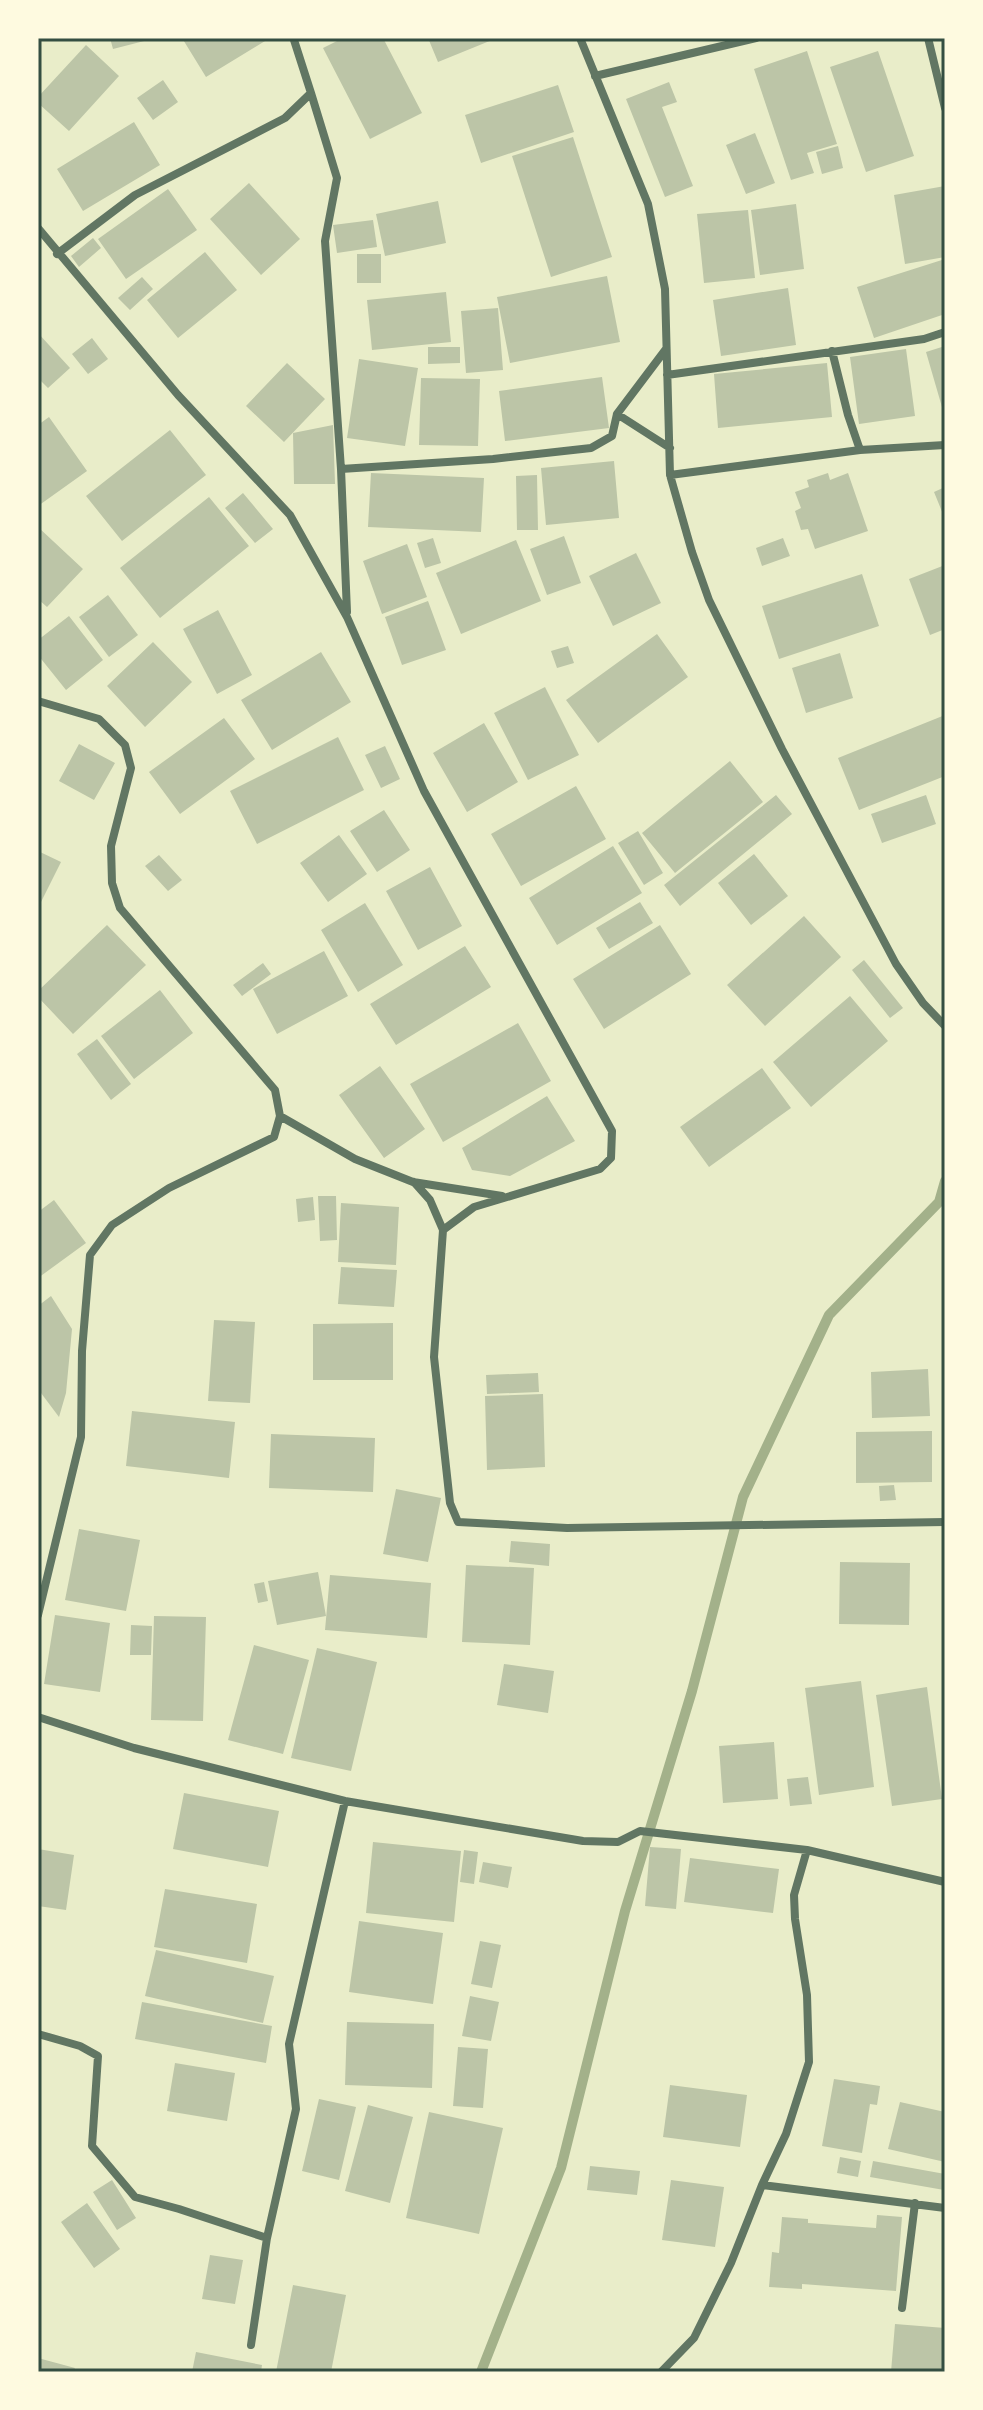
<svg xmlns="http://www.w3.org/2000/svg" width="983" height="2410" viewBox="0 0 983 2410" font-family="'Archivo Narrow',sans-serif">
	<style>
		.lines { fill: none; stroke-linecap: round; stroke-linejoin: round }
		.stream { stroke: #a3b18a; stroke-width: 10 }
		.building { fill: #bcc5a7 }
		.minor { stroke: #617663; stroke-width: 8 }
		.neatline { fill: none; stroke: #344e41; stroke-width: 3 }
	</style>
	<rect width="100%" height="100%" fill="#e9edc9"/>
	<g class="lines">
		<path class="stream" d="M481,2372l80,-204 64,-257 67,-220 51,-194 86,-182 110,-113 6,-21"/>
	</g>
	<path class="building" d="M110,38h42v1l-39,10z
		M182,38h88l-64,39z
		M343,38h40l39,75 -52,26 -47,-91z
		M428,38h69l-59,24z
		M86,45l33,31 -50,55 -31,-28v-6z
		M807,51l30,93 -30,9 7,20 -23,7 -37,-111z
		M878,51l36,105 -48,16 -36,-105z
		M163,80l15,22 -25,18 -16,-22z
		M669,82l8,20 -15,5 31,79 -28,11 -39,-98z
		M558,85l16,47 -93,31 -16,-48z
		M134,122l26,43 -77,46 -26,-42z
		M755,133l20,50 -29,11 -20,-49z
		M573,137l39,120 -61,20 -39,-121z
		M838,146l5,22 -21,6 -6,-22z
		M249,183l51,56 -39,36 -51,-56z
		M945,186v71l-40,7 -11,-69z
		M168,189l29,41 -71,49 -28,-40z
		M438,201l8,42 -61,13 -9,-42z
		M796,204l8,65 -44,6 -9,-65z
		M748,210l7,68 -51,5 -7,-69z
		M373,220l4,27 -40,6 -4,-28z
		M93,238l8,10 -22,19 -8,-11z
		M205,252l32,38 -59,48 -31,-38z
		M357,254h24v29h-24z
		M945,259v55l-71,24 -17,-51z
		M607,276l13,66 -110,21 -13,-66z
		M142,277l11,12 -23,21 -12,-12z
		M788,288l8,57 -75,11 -8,-56z
		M446,292l5,50 -79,8 -5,-50z
		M498,308l5,62 -37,3 -5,-62z
		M38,333l32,35 -22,20 -10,-10z
		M92,338l16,21 -20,15 -16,-20z
		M945,346v67l-1,1 -18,-62z
		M428,347h32v16l-32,1z
		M906,349l9,67 -56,8 -9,-67z
		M359,359l59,9 -13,78 -58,-8z
		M287,363l38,36 -41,43 -38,-36z
		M827,363l5,54 -114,11 -4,-54z
		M602,377l7,51 -104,13 -6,-50z
		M421,378l59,1 -2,67 -59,-1z
		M49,417l38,54 -49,35v-81z
		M333,425l2,59h-41l-1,-51z
		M170,430l36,45 -84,66 -36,-45z
		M614,461l5,57 -73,7 -5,-57z
		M371,473l113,5 -3,54 -113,-5z
		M828,473l2,7 18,-7 20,58 -53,18 -7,-20 -7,1 -6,-19 6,-3 -6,-16 14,-5 -2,-7z
		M537,475l1,55h-21l-1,-54z
		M945,487v32l-11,-27z
		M243,493l30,36 -18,14 -30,-35z
		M209,497l40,49 -89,72 -40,-50z
		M38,527l45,42 -36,38 -9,-8z
		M564,536l17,47 -34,12 -17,-46z
		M433,538l8,25 -16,5 -8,-25z
		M783,538l7,18 -28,10 -6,-18z
		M516,540l25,61 -80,33 -25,-61z
		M407,544l20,53 -45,17 -19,-53z
		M636,553l25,50 -48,23 -24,-50z
		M945,565v64l-15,6 -21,-56z
		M862,574l17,52 -100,33 -17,-53z
		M108,595l30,40 -29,22 -30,-40z
		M428,601l18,49 -44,15 -17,-48z
		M218,610l34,65 -35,19 -34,-65z
		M69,616l34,44 -37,30 -28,-35v-15z
		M657,634l31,43 -90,66 -32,-43z
		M153,642l39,40 -47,45 -38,-41z
		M568,646l6,17 -17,5 -6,-17z
		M321,652l30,50 -79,48 -31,-50z
		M840,653l13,45 -47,15 -14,-45z
		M545,687l34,68 -51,25 -34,-67z
		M945,715v61l-86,34 -21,-52z
		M224,718l31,41 -75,55 -31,-42z
		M484,723l34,59 -51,30 -34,-59z
		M338,737l26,53 -107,54 -27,-53z
		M79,744l36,19 -21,37 -35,-19z
		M385,746l15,33 -19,9 -16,-33z
		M730,761l33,41 -88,71 -33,-40z
		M576,786l30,53 -85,47 -30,-52z
		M776,795l16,19 -112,92 -16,-21z
		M926,795l10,29 -54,19 -11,-29z
		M384,810l26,40 -33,22 -27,-41z
		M638,831l25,42 -19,12 -26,-42z
		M339,835l28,39 -39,28 -28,-39z
		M613,846l29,47 -85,52 -28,-47z
		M38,851l23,11 -23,46z
		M754,854l34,42 -37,29 -33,-42z
		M159,855l23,25 -14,11 -23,-25z
		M430,867l32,59 -44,24 -32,-59z
		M640,902l13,21 -44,26 -13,-21z
		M365,903l38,62 -45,27 -37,-62z
		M804,916l37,41 -76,69 -38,-41z
		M107,925l39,40 -73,69 -35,-37v-6z
		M660,925l31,49 -87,55 -31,-50z
		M465,946l26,41 -95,58 -26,-41z
		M324,951l24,45 -71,38 -24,-45z
		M864,960l39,48 -13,10 -38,-48z
		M263,963l8,11 -29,22 -9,-11z
		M160,990l33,43 -59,46 -33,-43z
		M850,996l38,45 -77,66 -38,-45z
		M518,1023l33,58 -108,61 -33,-58z
		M97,1039l34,45 -20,16 -34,-46z
		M380,1066l45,63 -41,29 -45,-63z
		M762,1068l29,40 -82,59 -29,-40z
		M547,1096l28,45 -65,35 -38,-6 -10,-22z
		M318,1196h18l1,44 -17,1z
		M313,1197l2,23 -17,2 -2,-23z
		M54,1200l32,43 -48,35v-66z
		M341,1203l58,4 -3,58 -58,-3z
		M341,1267l56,3 -3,37 -56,-3z
		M51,1296l21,33 -6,64 -7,24 -21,-28v-83z
		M214,1320l41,2 -5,81 -42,-2z
		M393,1323v57h-80v-56z
		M928,1369l2,47 -58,2 -1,-46z
		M538,1373l1,19 -52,2 -1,-19z
		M543,1394l2,73 -58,3 -2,-74z
		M132,1411l103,11 -6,56 -103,-12z
		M932,1431v51l-76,1v-51z
		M271,1434l104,4 -2,54 -104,-4z
		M894,1485l2,15 -16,1 -1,-15z
		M396,1489l45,9 -13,64 -45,-8z
		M79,1529l61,11 -14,71 -61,-11z
		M511,1541l39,3 -1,22 -40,-4z
		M840,1562l70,1 -1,62 -70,-1z
		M466,1565l68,3 -4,77 -68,-3z
		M318,1572l8,44 -49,9 -9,-44z
		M330,1575l101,8 -4,55 -102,-8z
		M264,1582l4,19 -10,2 -4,-19z
		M55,1615l55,8 -10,69 -56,-8z
		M154,1616l52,1 -3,104 -52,-1z
		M131,1625l21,1 -1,29h-21z
		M254,1645l55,15 -26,94 -55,-14z
		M317,1648l60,14 -26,109 -60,-13z
		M504,1664l50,7 -6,42 -51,-8z
		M861,1681l13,106 -55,8 -14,-107z
		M927,1687l15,112 -50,7 -16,-111z
		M774,1742l4,57 -55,4 -4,-57z
		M808,1777l4,27 -22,2 -3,-27z
		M184,1793l95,18 -11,56 -95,-18z
		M373,1842l88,9 -7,71 -88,-9z
		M650,1847l31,2 -5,60 -31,-3z
		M38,1849l36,6 -8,55 -28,-4z
		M464,1850l14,2 -4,32 -14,-2z
		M690,1858l89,11 -6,44 -89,-11z
		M483,1862l29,5 -4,21 -29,-6z
		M165,1889l92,15 -10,59 -93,-16z
		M359,1921l84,12 -10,71 -84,-12z
		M480,1941l21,4 -9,43 -21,-4z
		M156,1950l118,26 -11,47 -118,-27z
		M470,1996l29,6 -8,39 -29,-5z
		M142,2002l130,24 -6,37 -131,-24z
		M347,2022l87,2 -2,64 -87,-3z
		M458,2047l30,2 -5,59 -30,-2z
		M175,2063l60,10 -8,48 -60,-10z
		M834,2079l46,7 -3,19 -7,-1 -8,49 -40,-7z
		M670,2085l77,10 -7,52 -77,-10z
		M319,2099l37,8 -17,73 -37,-9z
		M900,2102l45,10v50l-57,-13z
		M368,2105l45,12 -23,86 -45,-12z
		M429,2112l74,16 -24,106 -73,-16z
		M840,2157l21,4 -3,16 -21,-4z
		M873,2161l72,13 -1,16 -74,-13z
		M590,2166l50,5 -3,24 -50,-5z
		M112,2180l24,38 -19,12 -24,-38z
		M671,2180l53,7 -9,60 -53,-7z
		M87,2203l33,46 -26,19 -33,-46z
		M877,2215l25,2 -6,74 -94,-7v5l-33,-2 3,-35 7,1 3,-36 26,2v4l68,5z
		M210,2255l33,5 -8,44 -33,-5z
		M293,2285l53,10 -15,77h-55z
		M895,2324l50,4v44h-54z
		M196,2352l66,13 -1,7h-69z
		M38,2358l37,10 -2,4h-35z"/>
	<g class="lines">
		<path class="minor" d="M580,38l68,166 17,85 5,186 22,77 17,48 73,149 114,215 27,39 22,23
			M928,38l17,70
			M595,76l161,-38
			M311,93l26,85 -12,63 16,228 6,143
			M38,228l140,167 112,120 57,102 77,174 188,340 -1,27 -11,11 -126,38 -31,23 -9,127 16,146 8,19 109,6 378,-6
			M57,254l78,-59 150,-77 26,-25 -17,-53 3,-2
			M832,351l16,64 12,35
			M667,375l257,-36 21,-7
			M617,414l53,34
			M341,469l152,-10 98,-11 21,-12 5,-22 49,-65
			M670,475l190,-25 85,-5
			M38,701l61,18 26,26 6,23 -20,78 1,37 8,25 155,182 5,26 -6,21 -105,51 -57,37 -22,30 -8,96 -1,86 -43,178
			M280,1116l75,43 58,23 89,14
			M414,1182l16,18 13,30
			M38,1717l96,31 211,53 238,40 35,1 22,-11 167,19 138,32
			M38,2034l42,12 18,10 -6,90 43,51 44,12 88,29
			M762,2185l183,23
			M902,2308l13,-105
			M251,2345l16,-107 29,-129 -7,-65 56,-243
			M661,2372l33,-34 37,-75 31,-78 24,-51 23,-72 -2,-67 -12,-76 -1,-24 13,-45"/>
	</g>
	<rect width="983" height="2410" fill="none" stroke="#fefae0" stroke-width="80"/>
	<rect x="40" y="40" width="903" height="2330" class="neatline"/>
</svg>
